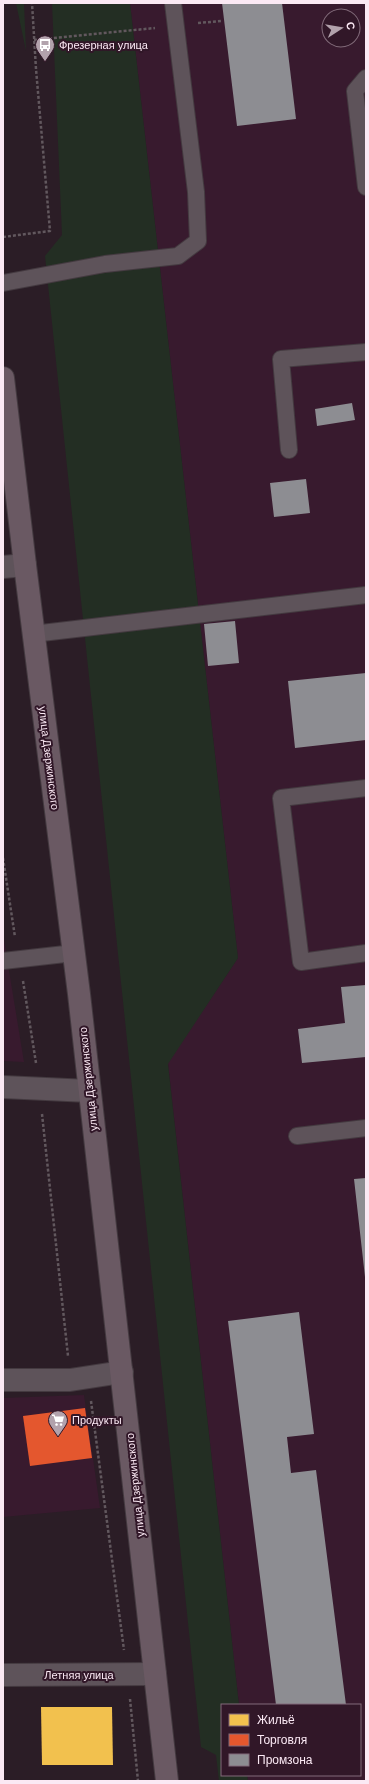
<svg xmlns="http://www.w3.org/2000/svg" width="369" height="1784" viewBox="0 0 369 1784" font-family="Arial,sans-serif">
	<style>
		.built { fill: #381a2e; fill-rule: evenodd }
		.green { fill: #232e23 }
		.homes { fill: #f2c14e }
		.shops { fill: #e4572e }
		.industry { fill: #8d8d92 }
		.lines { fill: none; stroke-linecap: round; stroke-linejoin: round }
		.lane-casing { stroke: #443a40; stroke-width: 18 }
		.street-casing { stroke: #443a40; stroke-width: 24 }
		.secondary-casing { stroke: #443a40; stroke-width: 24 }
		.highway-casing { stroke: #443a40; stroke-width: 24 }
		.path { stroke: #62585e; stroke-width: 2.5; stroke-dasharray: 3 2; stroke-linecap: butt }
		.lane { stroke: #5e535a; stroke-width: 16 }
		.street { stroke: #5e535a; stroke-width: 22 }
		.secondary { stroke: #5e535a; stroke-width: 22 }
		.highway { stroke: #6a5963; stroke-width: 22 }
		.labels { text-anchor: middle; stroke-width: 4; stroke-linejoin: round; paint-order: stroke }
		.poi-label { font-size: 11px; fill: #fbe9f4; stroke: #311728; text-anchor: start }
		.street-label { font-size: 11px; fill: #fbe9f4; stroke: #311728 }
	</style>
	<rect width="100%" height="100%" fill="#2b1d26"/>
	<path class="built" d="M130,3h236v1778h-118l-1,-6h113v-70h-121l-71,-642 70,-105zM329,16h24v24h-24z
		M3,934l21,128 -21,-1z
		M84,1395l16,113 -97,9v-119z"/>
	<path class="green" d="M16,3h8l2,48z
		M52,3h78l108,955 -70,106 71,641h-17v70h25l1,6h-29l-3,-26 -15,-8 -156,-1491 17,-21z"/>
	<path class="homes" d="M41,1707h71l1,58h-71z"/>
	<path class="shops" d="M85,1408l7,50 -62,8 -7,-50z"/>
	<path class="industry" d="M222,3h60l14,116 -59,7z
		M352,403l3,17 -38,6 -2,-17z
		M306,479l4,34 -36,4 -4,-34z
		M235,621l4,42 -31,3 -4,-42z
		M366,673v67l-71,8 -7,-67z
		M366,985v72l-64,6 -4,-34 47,-6 -4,-36z
		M366,1178v99h-1l-11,-98z
		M299,1312l15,122 -27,3 4,36 25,-3 30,235h-70l-48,-384z"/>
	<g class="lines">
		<g class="lane-casing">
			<path id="lane" d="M366,78l-11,13 11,96
				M3,283l102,-19 73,-8 20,-15 -2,-49 -23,-189
				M289,450l-8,-91 85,-7
				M33,634l333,-39
				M366,788l-85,10 20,164 65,-9
				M3,961l71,-8
				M297,1136l69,-8"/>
		</g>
		<g class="street-casing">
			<path id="street" d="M3,567l22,-2
				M3,1380h67l52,-8
				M3,1675l152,-1"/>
		</g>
		<g class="secondary-casing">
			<path id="secondary" d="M3,1087l86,4"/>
		</g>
		<g class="highway-casing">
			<path id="highway" d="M3,378l22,187 54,429 88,787"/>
		</g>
		<path class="path" d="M198,23l24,-2
			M34,40l121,-12
			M3,237l47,-6 -14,-162 -4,-66
			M3,858l12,79
			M23,981l13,82
			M42,1114l26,242
			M91,1401l33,249
			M130,1699l8,82"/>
		<use href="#lane" class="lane"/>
		<use href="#street" class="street"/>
		<use href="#secondary" class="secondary"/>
		<use href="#highway" class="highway"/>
	</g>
	<defs>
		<g id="bus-pin" transform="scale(1)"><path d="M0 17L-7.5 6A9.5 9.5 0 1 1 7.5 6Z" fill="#b2a2ac" stroke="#311728"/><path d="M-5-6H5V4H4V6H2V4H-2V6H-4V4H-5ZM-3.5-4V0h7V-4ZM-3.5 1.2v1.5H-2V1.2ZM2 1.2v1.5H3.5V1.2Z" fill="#fff"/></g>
		<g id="supermarket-pin" transform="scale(1)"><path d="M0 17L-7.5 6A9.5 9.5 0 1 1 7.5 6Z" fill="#b2a2ac" stroke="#311728"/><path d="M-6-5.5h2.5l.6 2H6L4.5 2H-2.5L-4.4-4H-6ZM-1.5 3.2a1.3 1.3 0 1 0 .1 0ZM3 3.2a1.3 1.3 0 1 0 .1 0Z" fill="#fff"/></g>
	</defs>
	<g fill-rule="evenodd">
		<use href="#bus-pin" x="45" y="45"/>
		<use href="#supermarket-pin" x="58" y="1420"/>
	</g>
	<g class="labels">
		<g class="poi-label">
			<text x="59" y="49">Фрезерная улица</text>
			<text x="72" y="1424">Продукты</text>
		</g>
		<g class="street-label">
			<text transform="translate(49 758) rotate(83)" y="4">улица Дзержинского</text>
			<text transform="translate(88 1079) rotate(-96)" y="4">улица Дзержинского</text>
			<text transform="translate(135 1485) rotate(-96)" y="4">улица Дзержинского</text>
			<text x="79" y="1679">Летняя улица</text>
		</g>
	</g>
	<rect width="369" height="1784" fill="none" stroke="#fbe9f4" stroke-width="8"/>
	<rect x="221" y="1704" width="140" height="72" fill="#311728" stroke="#826b7a"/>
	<rect x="229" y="1714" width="20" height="12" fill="#f2c14e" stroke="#826b7a"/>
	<text x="257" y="1724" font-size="12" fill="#fbe9f4">Жильё</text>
	<rect x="229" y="1734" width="20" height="12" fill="#e4572e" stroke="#826b7a"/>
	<text x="257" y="1744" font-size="12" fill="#fbe9f4">Торговля</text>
	<rect x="229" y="1754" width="20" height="12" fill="#8d8d92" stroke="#826b7a"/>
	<text x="257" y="1764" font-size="12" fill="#fbe9f4">Промзона</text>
	<g transform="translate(341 28) rotate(78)"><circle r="19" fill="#311728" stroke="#826b7a"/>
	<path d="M0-3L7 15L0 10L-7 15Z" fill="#b2a2ac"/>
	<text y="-6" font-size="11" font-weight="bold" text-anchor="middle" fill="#fbe9f4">С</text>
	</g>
</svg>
